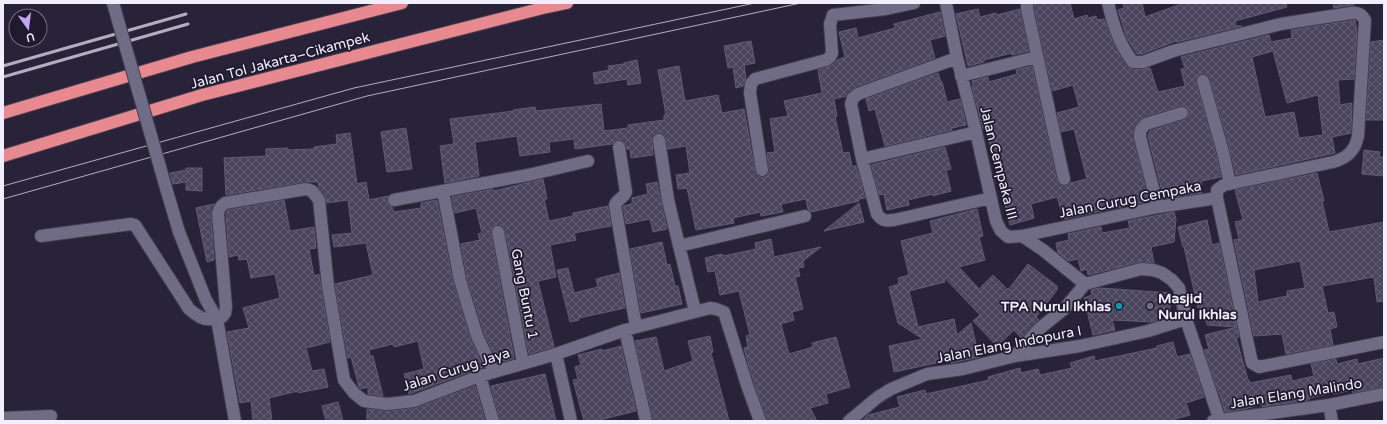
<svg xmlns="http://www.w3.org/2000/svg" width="1387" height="424" viewBox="0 0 1387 424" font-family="'Varela Round',sans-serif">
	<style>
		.building { fill: url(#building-cross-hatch); stroke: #615c75; fill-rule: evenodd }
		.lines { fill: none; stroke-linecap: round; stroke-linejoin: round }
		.street-casing { stroke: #423e50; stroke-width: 14 }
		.highway-casing { stroke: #423e50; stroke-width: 14 }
		.street { stroke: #716c85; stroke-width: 12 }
		.highway { stroke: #e8898f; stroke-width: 12 }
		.tram { stroke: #b2aebf; stroke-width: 1 }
		.rail { stroke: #b2aebf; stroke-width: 3 }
		.street-bridge-casing { stroke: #423e50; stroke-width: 14; stroke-linecap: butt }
		.street-bridge { stroke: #716c85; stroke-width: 12 }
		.culture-dot { fill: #0f9aa8; stroke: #1f1a2e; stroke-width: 1.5 }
		.worship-dot { fill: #6b7280; stroke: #1f1a2e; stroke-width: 1.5 }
		.labels { text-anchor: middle; stroke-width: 3.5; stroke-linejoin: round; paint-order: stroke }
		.street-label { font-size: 14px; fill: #f1eefd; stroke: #1f1a2e }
		.poi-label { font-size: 14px; font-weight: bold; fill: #f1eefd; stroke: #1f1a2e; text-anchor: start }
	</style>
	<defs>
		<pattern id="building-cross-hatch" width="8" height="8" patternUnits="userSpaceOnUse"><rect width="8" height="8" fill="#4a455c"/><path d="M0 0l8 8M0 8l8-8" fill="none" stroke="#656074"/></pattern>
	</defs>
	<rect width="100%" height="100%" fill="#282338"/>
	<path class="building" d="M1034,3h36l4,16 13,-4 1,3 8,-2 1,4 7,-1 10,25 13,22 6,4 10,-1 7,-1 8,24 27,-6 -4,-17 4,-1 -4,-11 88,-22 2,7 21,-4 -1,-8 64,-10 2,12 -3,47 -16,1 2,25 12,-2 -1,30 -19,4 3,16 -99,22 -6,-25 -20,-71 -2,-4 -7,-1 -4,2 -1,7 20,71 5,23 -20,4 1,4 -2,1 2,7 -38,6 -16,-63 2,-5 37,-13 2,-4v-4l-5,-4h-4l-36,11 -7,5 -3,6 -1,11 16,62 -85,18 -7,-22 -26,7 3,14 -24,7 -24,-96h-3l-11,-42 1,-1 -1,-5 16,-4 1,5 28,-8 -1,-4 16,-4 25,115 4,5h4l5,-3 17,-4 -13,-50 -13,3 -4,-19 22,-6 -6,-22 -21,6 -18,-83zM1273,51l14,52 31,-8 5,40 -24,3 -5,-26 -29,5 -13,-60z
		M1123,3h19l3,14 39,-14h102l1,4 -52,14 1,5h6l-65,16 -1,-1 -34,13h-5l-10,-16 -9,-28 6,-2z
		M1333,3h21v2l-20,3z
		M978,9l2,8 16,-4 1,2 23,-6 9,42 -17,4v-2l-28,7v2l-16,4 -12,-52z
		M940,12l5,24 -15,4 5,18 -80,29 -9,9 -12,3 3,17 -2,1 8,36 6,-1 3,14h4l9,32 -6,1v2l-48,11 -3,-3 -2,-10 -25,5 2,8 -22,4 -1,-4 -27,6 1,5 -38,7 -9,-42 -9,1 -2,-14 14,-2 -4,-27 -18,3 -3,-13 -3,-3h-4l-3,1 -3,4 1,17 -22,3 -1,-9h-3l-2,-7 -7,-2 -3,1 -3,3 -37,5 -1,-10 -25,3 1,10 -30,4 -3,-20 -42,6 4,34 -34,7 -5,-37 14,-2 -4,-25 64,-8 -1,-1 22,-3 1,4 65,-7 3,27 24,-3v-3l36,-5v-5h2l-8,-45 21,-4 6,35 33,-6 4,18 22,-4 11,63 4,5h5l3,-1 2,-4 -2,-19 8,-1 -5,-33 18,-3 -4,-15 38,-8 -4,-23 10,-3 9,-7 8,-3 -6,-25 17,-4 2,10 37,-10 -1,-4z
		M1384,40v80h-18l5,-78z
		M751,41l4,22 -11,2 2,13 -3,8 -7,2 -3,-21 -5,1 -4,-22z
		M637,60l4,23 -13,2 -1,-6 -32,5 -2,-11 16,-3 -1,-4 16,-2v-1z
		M938,73l3,9h1l5,20 13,-3 6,26 -14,3v2l-67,16 -10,-37 -6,2 -3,-12z
		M406,128l6,41 -25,3 -6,-40z
		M350,133l7,51 9,-2 3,18 19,-4 -1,6 2,3 3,2 2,5 27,-4v-5l16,-3 16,82 17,56 13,29 -74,27 -5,-20 20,-5 -6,-28 -24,6 -1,-3 -24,6 1,6h3l10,40 -15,-2v-7l-7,2 -2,-2 -8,-30 -3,1 -13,-73v-1l38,-9 -7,-32 -32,4 -2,-12 20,-2 -4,-33 -21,3 -2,-7 -6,-8 -1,-6h-13l-79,13 -2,-37 42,-2v-7l22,-1v2l26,-1v-2l23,-3 -1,-9z
		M945,147l6,22 -5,1 5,21 -18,5v-2l-25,6 1,5 -22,5 -3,-16 -5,1 -8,-30z
		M1364,150l16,2 -1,5h5v19l-22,-2z
		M186,168h16v23l-16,-1v-8l-13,2 -3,-11 16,-3z
		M1317,173l7,28h-2l7,31 55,-10v79l-7,1 -3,-25 -52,9 6,27 6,-1 3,15 -7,2 3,16 -47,9 -4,-20 -28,2 -20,-96 5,-1 -4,-17 8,-2 -8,-30zM1300,261l5,27 -18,3v5l-29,6 -4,-32z
		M543,179l4,20h-3l5,22 24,-5v-3l35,-7 3,20 -37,7 2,7 -26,5 6,32 -18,4 16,66 -25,7 -24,-123 -2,-4 -3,-2 -7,2 -2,6 23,125 -8,3 -10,-2 -12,-26 -17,-55 -6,-34 19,-4 -2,-6 4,-1 -6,-25 -21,5 -3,-16 41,-8 1,2z
		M657,182l10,47 -14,3 -3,-13 -24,5 -3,-18 9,-2v-6l16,-4 -2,-10z
		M284,200l6,31 24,-4 2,21 -7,1 5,27 5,-2 11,68 -24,6 6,23 12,-2 4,18 -30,6v-2l-29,7 3,23h-19l-2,-20 -11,2 -13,-71 22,-4 -6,-20 37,-10 -5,-24 -24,4 -4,-19 -8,1 -1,-5 -9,2 -3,-43 2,-4z
		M859,203l5,19 -40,9z
		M214,204l-3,10 3,46 -7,2 -11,-54z
		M977,209l6,27 -4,1 6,23 -26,7 20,22 14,-14 15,15 20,-26 29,22v4l-21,27 3,3 -18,18 -7,-8 -17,16 -24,-25 7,-6 -36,-38 1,5 -36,9 9,36 36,-8 3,16 14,-12 8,34 -28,6 -1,-3 -56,12 -5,-26 34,-7 -25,-16 -9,-36 10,-3 -1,-6 11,-3 -8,-34 32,-8 -3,-12z
		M1174,212l2,7 -2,23 -23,5 3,16 -15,-1 -51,13 -1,-6 -6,2 -3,-12 -9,2 -11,-8 -2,-10 13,-3 -1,-6 33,-7 1,6 28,-5 -2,-7z
		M1207,220l5,25 7,-2 18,84 -30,-2 -5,-18 -4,1 -14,-61h-1l-5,-20z
		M771,239l3,18 47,-10 -18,14 1,6 -6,1 2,8 -5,1 8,32 -11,3 2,8 -13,4 8,30 24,-7 -1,-4 24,-6 14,50 -24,7 2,9 -18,5 7,13h-50l-17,-51 -6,-22 4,-1 -2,-11 4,-1 -11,-44 -19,4 -5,-24 -7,1 -3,-14 17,-4 1,2 33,-7 -1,-6z
		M662,242l5,23 3,-1 5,22h3l4,18 -41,9 -11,-64z
		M568,268l6,25 24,-6 -2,-8 23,-6 6,35 -46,10v2l-9,2 -13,-52z
		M1100,288l71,5 -2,23 -16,6 -41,-2 3,10 -22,5 -9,-37 8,-3 -1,-5z
		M1237,327l2,10h-3l12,43h1l1,3 41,-8 1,6 22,-5 -3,-12 25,-5 1,5 20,-5 1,5 26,-6v29l-31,6 -1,-3 -19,4v-1l-24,5v2l-47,7v-3l-21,6 -16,2 -6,-20 -1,1 -14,-43 5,-1 -4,-14z
		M710,336l3,16 -2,1 18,68h-76l-18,-80 21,-4 8,34 29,-10 -5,-20z
		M1173,342l4,15 13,-3 14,43 -18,6 4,12 -21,6h-307l6,-6 32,-8 -3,-10 28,-7 1,4 63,-14 -1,-3 32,-9 1,5 17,-4 2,6 32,-7 -2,-5 24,-7 1,5 62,-13v-2z
		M621,346l15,65 -41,10h-11l-11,-41 5,-1 -3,-12 6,-2 -3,-10 24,-6v2z
		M545,374l11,47h-56l-9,-35z
		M475,386l10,35h-118v-12l21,2 27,-3z
		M338,402l5,19h-17l-4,-15z"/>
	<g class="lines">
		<g class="street-casing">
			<path id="street" d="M113,3l6,21
				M946,3l11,55 19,74 20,89 5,10 7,6 14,-1 136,-29 59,-9
				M1027,3v6l37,170
				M1108,3c5,21 11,41 25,59h10l30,-11 108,-27 70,-11c7,-1 10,1 14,7l-7,116c-3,15 -11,22 -25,26l-109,23 -7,5v8l35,165 7,4 125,-25
				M957,58l-99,36 -5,4 -2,6 11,55 15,55c5,7 9,7 17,6l97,-22
				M961,76l76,-19
				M1203,81l20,71 7,32
				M659,140l9,60 27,111
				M619,147l7,45c-2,6 -9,7 -11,13l21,122
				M862,159l114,-27
				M762,170l-12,-77 1,-9 4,-5 71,-19 4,-3 2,-4 -2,-29 3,-9 53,-6 28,-6
				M166,188l13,44 27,68 11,19 18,102
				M443,191l17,89 17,56 17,36
				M394,200l134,-25 60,-14
				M1158,207l-18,-70c0,-7 1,-9 6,-13l36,-11
				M498,232l25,131
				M41,236l90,-12 4,1 54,84c12,10 17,13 33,8l3,-4 1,-6 -8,-93c1,-6 3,-8 7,-11l81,-14 6,2 7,9 9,86 16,94 10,13 10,8 23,3 27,-3 66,-25 76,-22 69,-24 85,-22 6,1 8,3 23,73 13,36
				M1022,236l21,14 42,34
				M679,246l126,-30
				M625,330l21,91
				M556,354l15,67
				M1015,356l24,-27 25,-20 21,-25 56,-15 12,1 9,3 10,7 7,8 7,31 34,102
				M480,376l13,45
				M1329,405l3,16
				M3,418l48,-2
				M849,421l29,-24 13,-8 36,-15 36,-5 52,-13 65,-10 68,-15 38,-12
				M1213,421l116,-16 55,-11"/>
		</g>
		<g class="highway-casing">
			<path id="highway" d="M3,113l189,-56 210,-54
				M3,156l199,-61 341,-87 24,-5"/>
		</g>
		<use href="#street" class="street"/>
		<use href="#highway" class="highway"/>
		<path class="tram" d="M3,186l351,-98 401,-85
			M3,199l364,-103 434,-93"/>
		<path class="rail" d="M3,66l183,-52
			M3,77l185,-53"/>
		<g class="street-bridge-casing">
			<path id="street-bridge" d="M119,24l47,164"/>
		</g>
		<use href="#street-bridge" class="street-bridge"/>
	</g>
	<circle class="culture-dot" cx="1119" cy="306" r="4"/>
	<circle class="worship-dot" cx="1150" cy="306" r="4"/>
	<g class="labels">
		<g class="street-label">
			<text transform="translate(280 60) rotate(-15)" y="5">Jalan Tol Jakarta–Cikampek</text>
			<text transform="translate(999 163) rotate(76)" y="5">Jalan Cempaka III</text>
			<text transform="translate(1130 199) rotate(-11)" y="5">Jalan Curug Cempaka</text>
			<text transform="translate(525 294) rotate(79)" y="5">Gang Buntu 1</text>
			<text transform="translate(1009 344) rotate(-11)" y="5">Jalan Elang Indopura I</text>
			<text transform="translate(456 369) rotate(-18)" y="5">Jalan Curug Jaya</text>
			<text transform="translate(1296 393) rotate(-9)" y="5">Jalan Elang Malindo</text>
		</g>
		<g class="poi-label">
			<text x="1158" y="303">Masjid<tspan x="1158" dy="16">Nurul Ikhlas</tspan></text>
			<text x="1111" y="311" text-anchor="end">TPA Nurul Ikhlas</text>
		</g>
	</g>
	<rect width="1387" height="424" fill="none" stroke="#f1eefd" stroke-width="8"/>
	<g transform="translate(28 28) rotate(166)"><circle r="19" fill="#1f1a2e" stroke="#736f81"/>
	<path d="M0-3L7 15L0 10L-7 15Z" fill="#c5a6f0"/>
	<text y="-6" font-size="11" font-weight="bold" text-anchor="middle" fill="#f1eefd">U</text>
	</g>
</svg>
